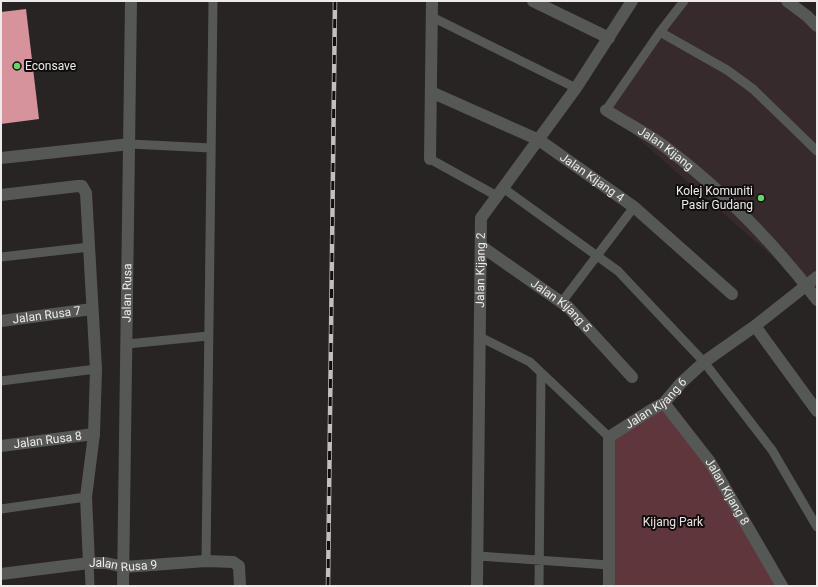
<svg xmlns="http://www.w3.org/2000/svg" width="818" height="587" viewBox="0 0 818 587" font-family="Roboto,sans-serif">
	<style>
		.built { fill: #372a2c }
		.green { fill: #5e363c }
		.building { fill: #d6939b }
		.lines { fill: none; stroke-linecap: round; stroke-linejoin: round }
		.service { stroke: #565856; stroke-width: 9 }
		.minor { stroke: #565856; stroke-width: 12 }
		.tertiary { stroke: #565856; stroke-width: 12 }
		.rail-casing { stroke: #c3bfbf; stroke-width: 4.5 }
		.rail { stroke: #100e0e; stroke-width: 3; stroke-dasharray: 9; stroke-linecap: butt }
		.poi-dot { fill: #68d465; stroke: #100e0e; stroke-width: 1.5 }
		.labels { text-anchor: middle; stroke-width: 4; stroke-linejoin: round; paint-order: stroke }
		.poi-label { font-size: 12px; fill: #eeeaea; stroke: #100e0e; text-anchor: start }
		.street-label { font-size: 12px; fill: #eeeaea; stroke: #100e0e }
		.park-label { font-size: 12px; fill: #f2dee0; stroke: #100e0e }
	</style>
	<rect width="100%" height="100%" fill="#292424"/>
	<path class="built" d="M684,1h103l30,25v274l-11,-14 -200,-176z"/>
	<path class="green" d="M664,403l46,59 72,124h-173v-149z"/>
	<path class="building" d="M26,9l13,110 -38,5v-112z"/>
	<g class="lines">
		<path class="service" d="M432,17l144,71
			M660,32l67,38 26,19 64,62
			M606,110l54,-78 24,-31
			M130,144l81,4
			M430,159l67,37
			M503,188l115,83 86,91 68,88 45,77
			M1,257l89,-10
			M561,303l73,-96
			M480,337l50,25 79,75
			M127,344l81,-8
			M1,381l95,-12
			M1,509l85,-12
			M478,556l131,9
			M206,561l7,-560
			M89,563l1,23
			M539,586l2,-213"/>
		<g class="minor">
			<path d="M533,1l76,37"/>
			<path d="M787,1l20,15 10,10"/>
			<path id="s1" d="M431,92l108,48 95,67 98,87"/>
			<path id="s2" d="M606,110c20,13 43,24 62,39 55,42 108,96 149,151"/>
			<path d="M1,158l129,-14"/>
			<path d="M430,159l2,-158"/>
			<path d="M1,195l77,-9h4l4,7 10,176 -2,65 -8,63 3,66"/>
			<path id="s3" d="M481,246l87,61 64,70"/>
			<path id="s4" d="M1,321l91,-12"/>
			<path d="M755,326l62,85"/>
			<path id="s5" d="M664,403l46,59 72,124"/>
			<path id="s6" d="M1,446l93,-12"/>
			<path id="s7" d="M1,574l88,-11h17l18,4 82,-6 27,1 6,4 1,20"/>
			<path id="s8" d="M477,586l4,-368 95,-130 56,-87"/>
			<path id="s9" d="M609,586v-149l42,-27 13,-7 17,-20 23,-21 51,-36 62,-49"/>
		</g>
		<path class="tertiary" id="s10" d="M123,586l8,-585"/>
		<g class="rail-casing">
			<path id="rail" d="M328,586l7,-585"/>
		</g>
		<use href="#rail" class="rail"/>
	</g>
	<g class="poi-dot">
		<circle cx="17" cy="66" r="4"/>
		<circle cx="761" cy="198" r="4"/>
	</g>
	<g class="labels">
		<g class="poi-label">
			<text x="25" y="70">Econsave</text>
			<text x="753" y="195" text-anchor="end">Kolej Komuniti<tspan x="753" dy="14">Pasir Gudang</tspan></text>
		</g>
		<g class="street-label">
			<text dy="4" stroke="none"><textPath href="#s2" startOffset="71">Jalan Kijang</textPath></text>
			<text dy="4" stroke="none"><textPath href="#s1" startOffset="183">Jalan Kijang 4</textPath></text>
			<text dy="4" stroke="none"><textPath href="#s8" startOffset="316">Jalan Kijang 2</textPath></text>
			<text dy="4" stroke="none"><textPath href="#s10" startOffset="293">Jalan Rusa</textPath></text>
			<text dy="4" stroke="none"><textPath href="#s3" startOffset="100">Jalan Kijang 5</textPath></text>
			<text dy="4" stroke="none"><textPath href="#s4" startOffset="46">Jalan Rusa 7</textPath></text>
			<text dy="4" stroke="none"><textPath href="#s9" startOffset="207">Jalan Kijang 6</textPath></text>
			<text dy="4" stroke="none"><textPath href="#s6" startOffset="47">Jalan Rusa 8</textPath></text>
			<text dy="4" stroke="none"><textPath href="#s5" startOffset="109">Jalan Kijang 8</textPath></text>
			<text dy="4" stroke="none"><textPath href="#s7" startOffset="123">Jalan Rusa 9</textPath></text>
		</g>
		<g class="park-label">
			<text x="673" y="526">Kijang Park</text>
		</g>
	</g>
	<rect width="818" height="587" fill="none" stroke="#eeeaea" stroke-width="4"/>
</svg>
